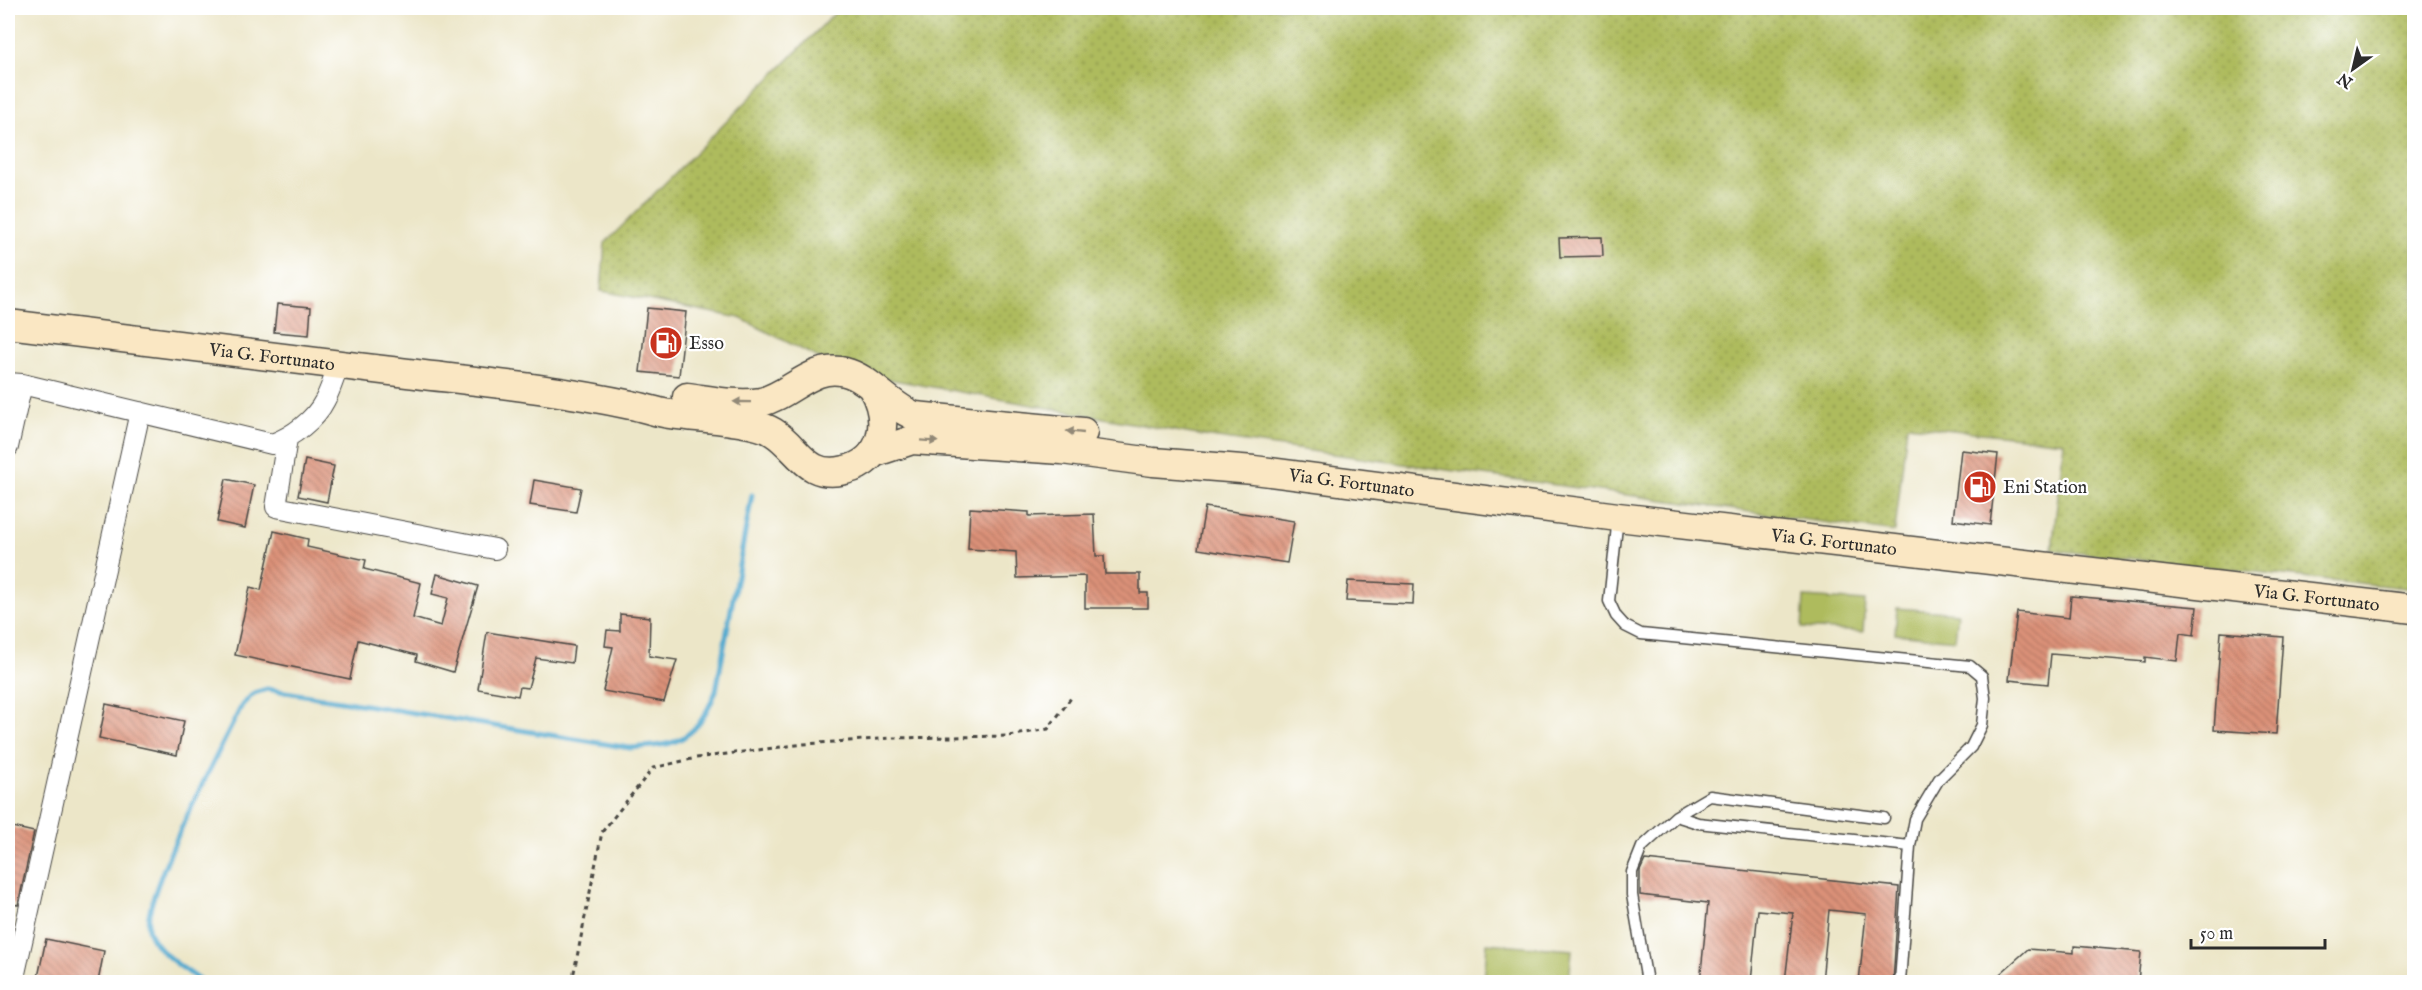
<svg xmlns="http://www.w3.org/2000/svg" width="2422" height="990" viewBox="0 0 2422 990" font-family="'IM FELL English',serif">
	<style>
		.grass { fill: url(#grass-dots); stroke: #6c7344; stroke-width: 1.5 }
		.garden { fill: #aebb5d; stroke: #6c7344; stroke-width: 1.5 }
		.lines { fill: none; stroke-linecap: round; stroke-linejoin: round }
		.stream { stroke: #51a9ce; stroke-width: 5 }
		.building { fill: url(#building-back-hatch) }
		.service-casing { stroke: #484743; stroke-width: 13 }
		.minor-casing { stroke: #484743; stroke-width: 22 }
		.secondary-casing { stroke: #484743; stroke-width: 31 }
		.path { stroke: #484743; stroke-width: 3; stroke-dasharray: 4.5 4.5; stroke-linecap: butt }
		.service { stroke: #fff; stroke-width: 10 }
		.minor { stroke: #fff; stroke-width: 20 }
		.secondary { stroke: #fae7c3; stroke-width: 28 }
		.oneway { fill: #928977 }
		.labels { text-anchor: middle; stroke-width: 4.5; stroke-linejoin: round; paint-order: stroke }
		.poi-label { font-size: 18px; fill: #2b2b2b; stroke: #fff; text-anchor: start }
		.street-label { font-size: 18px; fill: #2b2b2b; stroke: #fff }
	</style>
	<defs>
		<pattern id="grass-dots" width="8" height="8" patternUnits="userSpaceOnUse" patternTransform="scale(1.5)"><rect width="8" height="8" fill="#aebb5d"/><path d="M2 2h.1M6 6h.1" fill="none" stroke="#8e984d" stroke-width="1.8" stroke-linecap="round"/></pattern>
		<pattern id="building-back-hatch" width="6" height="6" patternUnits="userSpaceOnUse" patternTransform="scale(1.5)"><rect width="6" height="6" fill="#db9178"/><path d="M-1 5l2 2M0 0l6 6M5-1l2 2" fill="none" stroke="#b27763"/></pattern>
	</defs>
	<rect width="100%" height="100%" fill="#fff"/>
	<filter id="ink" filterUnits="userSpaceOnUse"><feTurbulence type="fractalNoise" baseFrequency=".0167" numOctaves="2"/><feDisplacementMap in="SourceGraphic" scale="12" xChannelSelector="R" yChannelSelector="G"/><feConvolveMatrix kernelMatrix="1 2 1 2 8 2 1 2 1" color-interpolation-filters="sRGB"/></filter>
	<filter id="wash" filterUnits="userSpaceOnUse"><feTurbulence type="fractalNoise" baseFrequency=".008" numOctaves="4" result="noise"/><feDisplacementMap in="SourceGraphic" scale="24" xChannelSelector="R" yChannelSelector="G"/><feGaussianBlur stdDeviation="1.35" result="paint"/><feColorMatrix in="noise" values="0 0 0 0 0 0 0 0 0 0 0 0 0 0 0 0 0 1.4 0 .05"/><feComposite in="paint" operator="in"/></filter>
	<g filter="url(#wash)">
		<rect width="100%" height="100%" fill="#ece6c8"/>
		<path class="grass" d="M840,8h1574v581l-362,-39 12,-108 -157,-17 -12,107 -692,-96 -359,-65 -104,-53 -139,-27 4,-48z"/>
		<path class="garden" d="M1804,597l61,4 -2,31 -61,-4z
			M1897,608l61,5 -3,27 -60,-6z
			M1487,943l85,7 -3,32h-85z"/>
		<g class="lines">
			<path class="stream" d="M202,982c-18,-14 -44,-28 -53,-50 -12,-29 76,-191 93,-227l12,-12 13,-4 363,59c14,-2 34,-1 46,-7 22,-9 32,-30 40,-50l36,-196"/>
		</g>
		<g id="blocks">
			<path class="building" d="M1602,237l1,19 -43,1 -1,-19z
				M277,304l34,3 -2,28 -35,-3z
				M647,308l39,4 -7,64 -39,-4z
				M1961,450l37,4 -8,71 -37,-5z
				M305,460l29,6 -7,36 -29,-6z
				M226,479l28,6 -9,43 -28,-6z
				M534,480l47,8 -5,24 -46,-7z
				M1205,507l89,14 -7,42 -89,-14z
				M970,508l59,4v4l65,-2 2,42h8l1,18h35v19h8v15h-63v-32l-68,2 -1,-26 -48,-3z
				M274,531l34,8 -1,8 59,13 -2,9 57,14 -8,35 28,8 7,-28 -16,-4 5,-20 41,12 -25,86 -37,-11 1,-6 -59,-15 -8,39 -115,-24 15,-68 11,3z
				M1348,581l66,3 -1,20 -67,-3z
				M2071,596l126,11 -3,28 -14,-2 -3,28 -32,-4v5l-94,-8 -3,30 -39,-4 8,-68 52,6z
				M620,614l30,3 -1,39 28,4 -13,42 -61,-11 10,-44 -8,-1 2,-16 13,1z
				M487,632l87,14 -2,17 -36,-5 -8,30 -8,-1 -2,9 -40,-7z
				M2221,632l62,5 -7,97 -62,-4z
				M106,704l78,17 -7,34 -78,-17z
				M8,826l26,6 -16,73 -10,-2z
				M1645,860l254,27 -6,95h-34l7,-68 -37,-4 -7,72h-37l8,-69 -35,-3 -7,72h-51l8,-79 -68,-8v-24z
				M46,939l58,12 -6,31h-61z
				M2074,946l67,6 -3,30h-147l37,-33 46,4z"/>
		</g>
	</g>
	<g filter="url(#ink)">
		<use href="#blocks" fill-opacity="0" stroke="#484743" stroke-width="1.5"/>
		<g class="lines">
			<g class="service-casing">
				<path id="service" d="M1618,517l-9,84 7,15 9,10 16,8 329,32 12,10 3,22 -3,27 -11,22 -32,32 -24,40 -5,27 -10,136
					M1676,816l22,7 212,23
					M1647,982l-15,-87v-23l10,-25 34,-31 34,-20 174,22"/>
			</g>
			<g class="minor-casing">
				<path id="minor" d="M8,383l14,1 250,60c20,-7 43,-24 53,-44 6,-11 9,-23 14,-35
					M287,439l-11,68 219,42
					M8,447l14,-63
					M13,982l127,-570"/>
			</g>
			<g class="secondary-casing">
				<g id="secondary">
					<path id="s1" d="M8,324c127,16 255,32 383,47 80,10 161,17 240,34 11,2 22,6 33,8 26,5 88,6 109,19 26,16 33,48 72,38 40,-9 45,-50 28,-81"/>
					<path d="M687,397c23,3 51,9 74,5 30,-7 52,-39 84,-30 25,6 44,34 70,44l168,16"/>
					<path id="s2" d="M873,453l39,-13 150,10 91,12 101,8 364,47 796,92"/>
				</g>
			</g>
			<path class="path" d="M572,982l30,-150 51,-64 43,-10 108,-14 89,-6 116,-2 39,-7 23,-31"/>
			<use href="#service" class="service"/>
			<use href="#minor" class="minor"/>
			<use href="#secondary" class="secondary"/>
		</g>
		<defs><path id="oneway-solid" d="M-6-.8H1V-3.2L6.5 0L1 3.2V.8H-6Z" transform="scale(1.5)"/></defs>
		<g class="oneway">
			<use href="#oneway-solid" transform="translate(742 402) rotate(-179)"/>
			<use href="#oneway-solid" transform="translate(1075 432) rotate(-174)"/>
			<use href="#oneway-solid" transform="translate(929 441) rotate(4)"/>
		</g>
	</g>
	<defs>
		<g id="fuel-disc" transform="scale(1.725)"><circle r="9.5" fill="#c8321e" stroke="#fff"/><path d="M-5.5-6h7V0h2V4h1.3V-2.5L3-4.5l.8-.8L6-3V5H2.5V1h-1V6h-7ZM-4.2-4.7v3.2H.2V-4.7Z" fill="#fff"/></g>
	</defs>
	<g fill-rule="evenodd">
		<use href="#fuel-disc" x="666" y="343"/>
		<use href="#fuel-disc" x="1980" y="487"/>
	</g>
	<g class="labels">
		<g class="poi-label">
			<text x="689" y="349">Esso</text>
			<text x="2003" y="493">Eni Station</text>
		</g>
		<g class="street-label">
			<text dy="6" stroke="none"><textPath href="#s1" startOffset="266">Via G. Fortunato</textPath></text>
			<text dy="6" stroke="none"><textPath href="#s2" startOffset="483">Via G. Fortunato</textPath></text>
			<text dy="6" stroke="none"><textPath href="#s2" startOffset="969">Via G. Fortunato</textPath></text>
			<text dy="6" stroke="none"><textPath href="#s2" startOffset="1455">Via G. Fortunato</textPath></text>
		</g>
	</g>
	<rect width="2422" height="990" fill="none" stroke="#fff" stroke-width="30"/>
	<g transform="translate(2353 69) rotate(214)" stroke="#ffffff" stroke-width="4.5" paint-order="stroke">
	<path d="M0-4.5L10 22L0 15L-10 22Z" fill="#2b2b2b"/>
	<text y="-9" font-size="16" font-weight="bold" text-anchor="middle" fill="#2b2b2b">N</text>
	</g>
	<path d="M2191 939v9h134v-9" fill="none" stroke="#2b2b2b" stroke-width="3"/>
	<text x="2200" y="939" font-size="18" fill="#2b2b2b" stroke="#ffffff" stroke-width="4.5" paint-order="stroke">50 m</text>
</svg>
